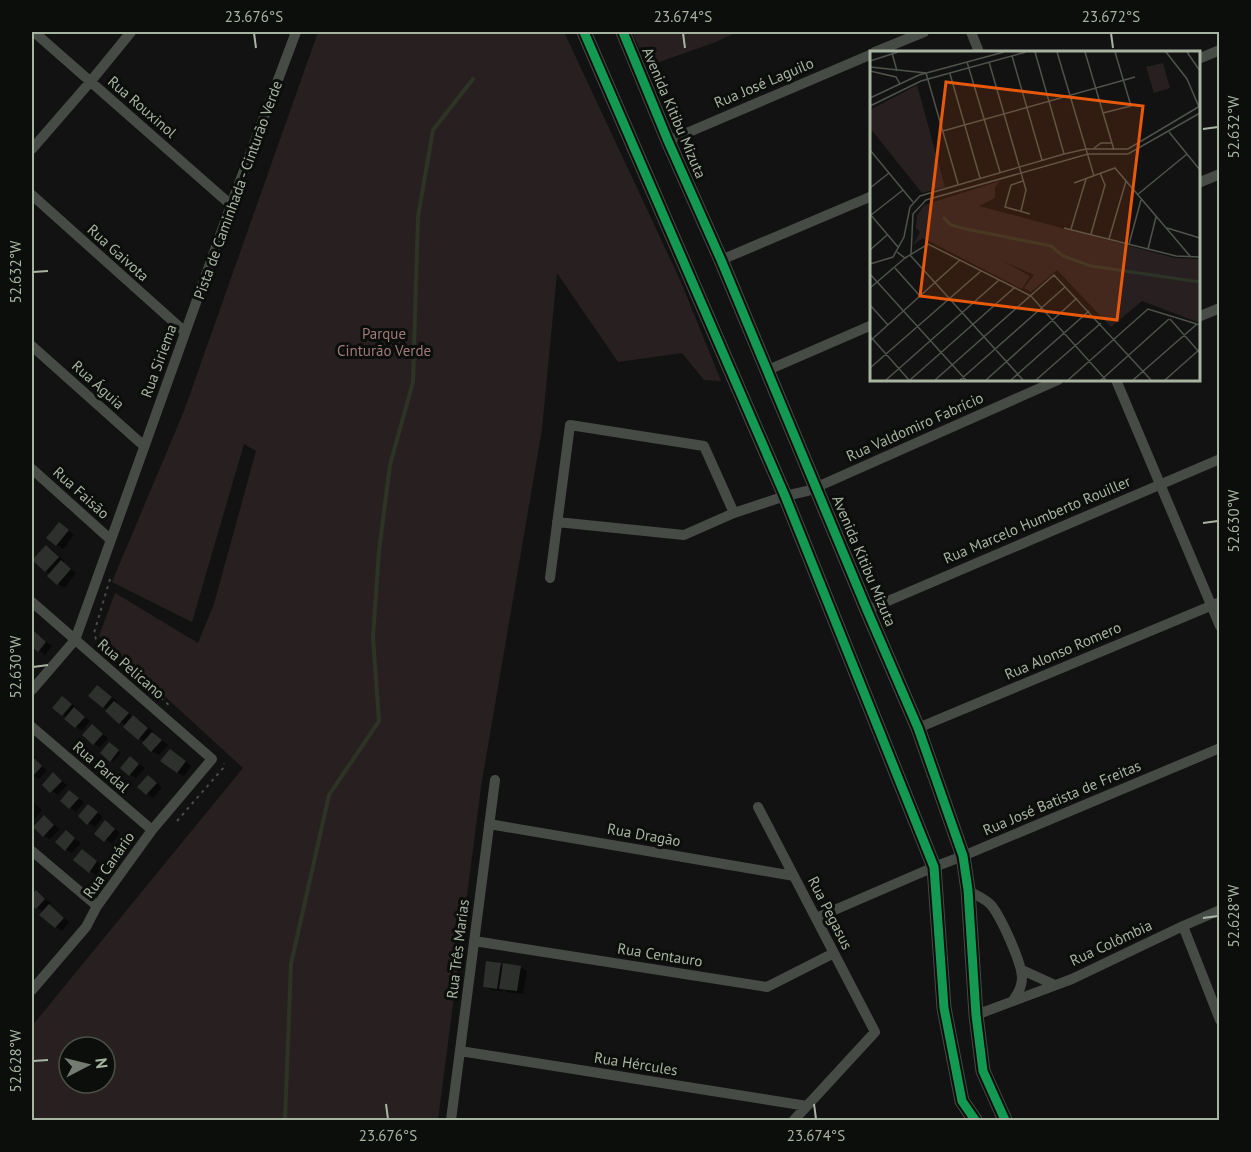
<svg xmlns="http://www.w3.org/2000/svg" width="1251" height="1152" viewBox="0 0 1251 1152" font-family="'PT Sans',sans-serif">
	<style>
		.green { fill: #282020; fill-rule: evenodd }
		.shadow { fill: #0007 }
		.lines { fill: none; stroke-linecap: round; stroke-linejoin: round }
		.stream { stroke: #2d3426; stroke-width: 4 }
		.building { fill: #2e302e }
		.path { stroke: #494d48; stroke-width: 2; stroke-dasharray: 3 4.5; stroke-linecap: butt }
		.street { stroke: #474b46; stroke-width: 10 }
		.secondary { stroke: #454944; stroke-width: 15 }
		.cycleway-casing { stroke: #0c0e0c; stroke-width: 13 }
		.cycleway { stroke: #139951; stroke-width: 9 }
		.ticks { fill: none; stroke: #a8b4a2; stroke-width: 2 }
		.labels { text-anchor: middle; stroke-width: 6; stroke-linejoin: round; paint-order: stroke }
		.street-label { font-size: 15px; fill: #a8b4a2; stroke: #0c0e0c }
		.park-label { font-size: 15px; fill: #9f7a79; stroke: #0c0e0c }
		.inset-river { fill: none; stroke: #2d3426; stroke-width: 3 }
		.inset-road { fill: none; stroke: #4e534c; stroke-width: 1.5 }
		.view { fill: #e8590c; fill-opacity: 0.15; stroke: #e8590c; stroke-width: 3 }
		.inset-edge { fill: none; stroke: #a8b4a2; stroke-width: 3 }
		.neatline { fill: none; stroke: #a8b4a2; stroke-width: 2 }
		.ticks-label { font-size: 15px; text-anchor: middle; fill: #a8b4a2 }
	</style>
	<rect width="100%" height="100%" fill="#121212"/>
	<path class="green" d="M318,32h246l117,250 40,99 -17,-1 -22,-27 -64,9 -61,-89 -15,156 -61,358 -43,333h-406v-94l211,-258 -144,-132 16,-43 83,50 16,-39 42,-153 -12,-7 -52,178 -80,-40 72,-171zM69,1047h36v36h-36z
		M632,32h105l-21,10 -68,24z"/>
	<path class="shadow" d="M65,528l9,7 -11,14 -7,-4z
		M47,546l6,4 11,11 -1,2 13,10 -12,15 -6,-4 -7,-10 -6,-3z
		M34,633l18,13 -7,9 -13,-10v-9z
		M97,687l20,14 -1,2 17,14 7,3 14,12 -1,1 15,12 -9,10 -7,-4 -8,-8 1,-1 -6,-4 -13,-12 -19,-15 1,-1 -5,-3z
		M62,698l7,3 9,8 -1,1 13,11 -8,10 -6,-4 -10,-8 2,-1 -14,-10z
		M92,726l16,12 -8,9 -6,-3z
		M112,746l9,7 -8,9 -2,-2z
		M32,753l4,5 -2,2 13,10 -8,9 -7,-4z
		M177,754l14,12 -7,10 -7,-4z
		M130,758l15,10 -9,10 -6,-3z
		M53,774l14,11 -9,10 -14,-10z
		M154,781l8,6 -9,11 -6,-4z
		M70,792l14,10 -8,10 -14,-11z
		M32,801l10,9 -10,12z
		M89,806l14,11 -8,10 -7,-4z
		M44,817l16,12 -10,10 -6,-3z
		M111,826l9,7 -8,11 -16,-11z
		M66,832l15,11 -9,10 -7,-4z
		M88,854l15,12 -7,9 -7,-4z
		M36,892l15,11 -3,3 7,4 14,12 -7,9 -6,-4 -12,-15 -12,-8v-8z
		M500,965l4,2h16l7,4 -4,23 -16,-2 -3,-2 -1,1 -12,-1 -6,-4z"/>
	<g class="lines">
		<path class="stream" d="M285,1120l6,-156 38,-169 50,-74 -6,-84 6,-86 11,-86 23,-83 5,-165 15,-87 40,-51"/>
	</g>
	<path class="building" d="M59,522l10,8 -13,16 -10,-8z
		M46,545l13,12 -14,15 -13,-12z
		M61,560l10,9 -14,16 -10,-9z
		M34,631l12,11 -8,10 -6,-5v-13z
		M97,685l15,12 -9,11 -15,-12z
		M62,696l10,8 -10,12 -10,-8z
		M114,701l15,12 -10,11 -14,-13z
		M74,707l11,10 -10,11 -11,-9z
		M133,715l15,13 -10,12 -15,-13z
		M92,724l11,10 -10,11 -11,-10z
		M152,732l10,8 -11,12 -9,-9z
		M109,742l10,8 -9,12 -10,-9z
		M170,749l16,12 -9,12 -17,-12z
		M130,756l9,8 -10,12 -9,-8z
		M33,757l9,9 -10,11v-18z
		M53,772l9,9 -12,12 -8,-8z
		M148,775l9,8 -11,12 -9,-8z
		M69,790l10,8 -10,11 -9,-8z
		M88,804l10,8 -11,13 -9,-9z
		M44,815l10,10 -11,12 -10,-10z
		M105,820l10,9 -11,13 -10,-8z
		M66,830l9,8 -10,13 -10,-9z
		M82,849l15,12 -8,12 -16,-13z
		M36,890l9,9 -9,10 -4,-3v-12z
		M49,904l15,14 -9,10 -16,-13z
		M486,961l15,2 -4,26 -14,-2z
		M503,963l18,3 -4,25 -18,-2z"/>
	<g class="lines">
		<path class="path" d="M110,579l-16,54 2,6 74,67
			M177,821l47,-54v-4"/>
		<path class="street" d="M34,32l197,173
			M971,32l8,20
			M875,52l49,-20
			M1198,59l22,-9
			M668,141l204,-87
			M32,149l59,-68 40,-49
			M1198,183l22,-9
			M32,195l153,137
			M721,260l151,-64
			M1198,317l22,-9
			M32,346l112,100
			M768,370l104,-45
			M1116,380l104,246
			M32,469l79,71
			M557,522l127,13 50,-22 51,-17 22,-5 10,-4 241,-107
			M550,578l20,-153 134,21 30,67
			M32,602l180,157 -60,71 -55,76 -11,21 -54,63
			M867,610l353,-151
			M32,690l43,-50 156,-435 65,-173
			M32,727l120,103
			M918,728l302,-126
			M758,807l117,225 -81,88
			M489,824l305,52
			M32,851l65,55
			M968,890c7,5 18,9 23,15 10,12 31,58 31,73 0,8 -3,14 -8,21
			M816,918l118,-51 29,-11 257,-108
			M1183,926l37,94
			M474,941l293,46 67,-34
			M1022,970l33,15
			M976,1015l96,-36 111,-53 37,-16
			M460,1051l347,55
			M451,1120l44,-340"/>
		<path class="secondary" d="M584,32l201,464 149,371 10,141 18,93 13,19
			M623,32l45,109 53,119 146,350 51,118 45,128 5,34 8,125 7,56 22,49"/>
		<g class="cycleway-casing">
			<path id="cycleway" d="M584,32l201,464 149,371 10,141 18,93 13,19
				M623,32l45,109 53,119 146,350 51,118 45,128 5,34 8,125 7,56 22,49"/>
		</g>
		<use href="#cycleway" class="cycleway"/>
	</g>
	<path class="ticks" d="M254,33l2,15M683,33l2,15M1111,33l2,15M1203,129l15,-2M33,272l15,-1M1203,523l15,-2M33,667l15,-2M1203,918l15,-2M33,1061l15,-1M386,1104l2,15M814,1104l2,15"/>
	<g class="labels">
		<g class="street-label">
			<text transform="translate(764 83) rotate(-23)" y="5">Rua José Laguilo</text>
			<text transform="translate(142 107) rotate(41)" y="5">Rua Rouxinol</text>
			<text transform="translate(674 113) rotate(67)" y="5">Avenida Kitibu Mizuta</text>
			<text transform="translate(238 190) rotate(-70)" y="5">Pista de Caminhada - Cinturão Verde</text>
			<text transform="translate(118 253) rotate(42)" y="5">Rua Gaivota</text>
			<text transform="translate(159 361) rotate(-70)" y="5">Rua Siriema</text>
			<text transform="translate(98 385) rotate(42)" y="5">Rua Águia</text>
			<text transform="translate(915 427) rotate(-24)" y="5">Rua Valdomiro Fabrício</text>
			<text transform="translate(81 493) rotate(42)" y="5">Rua Faisão</text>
			<text transform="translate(1037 520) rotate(-23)" y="5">Rua Marcelo Humberto Rouiller</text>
			<text transform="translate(864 561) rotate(67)" y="5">Avenida Kitibu Mizuta</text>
			<text transform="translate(1063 651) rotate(-23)" y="5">Rua Alonso Romero</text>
			<text transform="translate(131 669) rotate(41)" y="5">Rua Pelicano</text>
			<text transform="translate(101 767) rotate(41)" y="5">Rua Pardal</text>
			<text transform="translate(1062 798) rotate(-23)" y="5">Rua José Batista de Freitas</text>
			<text transform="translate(644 835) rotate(10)" y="5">Rua Dragão</text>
			<text transform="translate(109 865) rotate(-55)" y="5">Rua Canário</text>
			<text transform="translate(830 913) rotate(63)" y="5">Rua Pegasus</text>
			<text transform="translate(1111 943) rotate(-25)" y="5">Rua Colômbia</text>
			<text transform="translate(458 949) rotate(-83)" y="5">Rua Três Marias</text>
			<text transform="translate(660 955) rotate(9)" y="5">Rua Centauro</text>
			<text transform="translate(636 1064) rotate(9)" y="5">Rua Hércules</text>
		</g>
		<g class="park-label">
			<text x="384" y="339">Parque<tspan x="384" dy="17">Cinturão Verde</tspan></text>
		</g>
	</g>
	<g transform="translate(870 51)">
		<rect width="330" height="330" fill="#121212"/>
		<path d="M293,12l7,25 -16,5 -8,-26zM47,34l28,102 -23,6 -52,-65v-18zM130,130l-5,6v11l-16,8 196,52 25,1v64l-58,-22 -31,26 -54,-57 -26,22 -7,-4 10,-13 -31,-14 27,15 -8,13 -99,-51 -10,7 7,-13 -4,-4 1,-12 7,-11z" fill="#282020"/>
		<path class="inset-river" d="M73,166l8,8 15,4 85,17 12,10 28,10 109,16"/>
		<path class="inset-road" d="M165,1l29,102M187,1l37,124M215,1l29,98M296,1l21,27 12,28M317,1l13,19M22,2l5,18M142,5l30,104M0,10l28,-9M97,11l33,110M119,11l37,128 -5,21M0,16l56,6 32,111M0,20l26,6 4,7M80,23l30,104M0,47l49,-23 85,-23M0,55l51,-25 105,-29M233,62l28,-7 -16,-54M73,80l192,-54M299,81l31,38M223,98l8,-6h11M0,99l43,52M153,130l-12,4 -6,22 25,7M204,132l41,-15 75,88M0,137l19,-15M267,144l50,-41M0,163l28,33M1,164l32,-25M194,177l112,28 24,1M297,177l33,10M201,178l15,-50M221,183l14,-49 -5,-12M239,188l17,-58M259,193l12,-44M278,198l8,-32M0,199l17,-15M27,201l8,6 23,-14 103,52 75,84M41,203l2,-40 13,-14 162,-46h40l72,-41M40,204l113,125M0,213l23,-7 11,-20 6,-30 10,-11 144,-42 22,-5h42l72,-43M25,217l25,28M0,223l96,106M0,237l35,-30M0,254l18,20M300,268l30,34M0,285l39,44M0,290l90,-81M0,317l111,-97M16,329l113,-100M40,329l104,-92M65,329l119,-105 97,105M90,329l105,-93M116,329l91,-82M141,329l78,-69M166,329l65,-57M198,329l80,-71 52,16M231,329l68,-61M263,329l64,-56M295,329l35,-31"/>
		<path class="view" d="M76,31l197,24 -26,214 -197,-24z"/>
		<rect width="330" height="330" class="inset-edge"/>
	</g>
	<rect width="1251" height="1152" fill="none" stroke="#0c0e0c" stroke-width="66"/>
	<g transform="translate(87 1065) rotate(83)"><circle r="28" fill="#0c0e0c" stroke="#4a5048" stroke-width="1.5"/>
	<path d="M0-4.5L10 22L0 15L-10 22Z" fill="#747b70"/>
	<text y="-9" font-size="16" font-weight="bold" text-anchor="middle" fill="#a8b4a2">N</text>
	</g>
	<rect x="33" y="33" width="1185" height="1086" class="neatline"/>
	<g class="ticks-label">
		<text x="254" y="22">23.676°S</text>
		<text x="683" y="22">23.674°S</text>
		<text x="1111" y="22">23.672°S</text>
		<text transform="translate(1234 127) rotate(-90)" y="5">52.632°W</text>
		<text transform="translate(16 272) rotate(-90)" y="5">52.632°W</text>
		<text transform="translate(1234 521) rotate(-90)" y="5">52.630°W</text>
		<text transform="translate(16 667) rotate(-90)" y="5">52.630°W</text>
		<text transform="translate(1234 916) rotate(-90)" y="5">52.628°W</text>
		<text transform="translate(16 1061) rotate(-90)" y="5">52.628°W</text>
		<text x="388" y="1141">23.676°S</text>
		<text x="816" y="1141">23.674°S</text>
	</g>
</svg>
